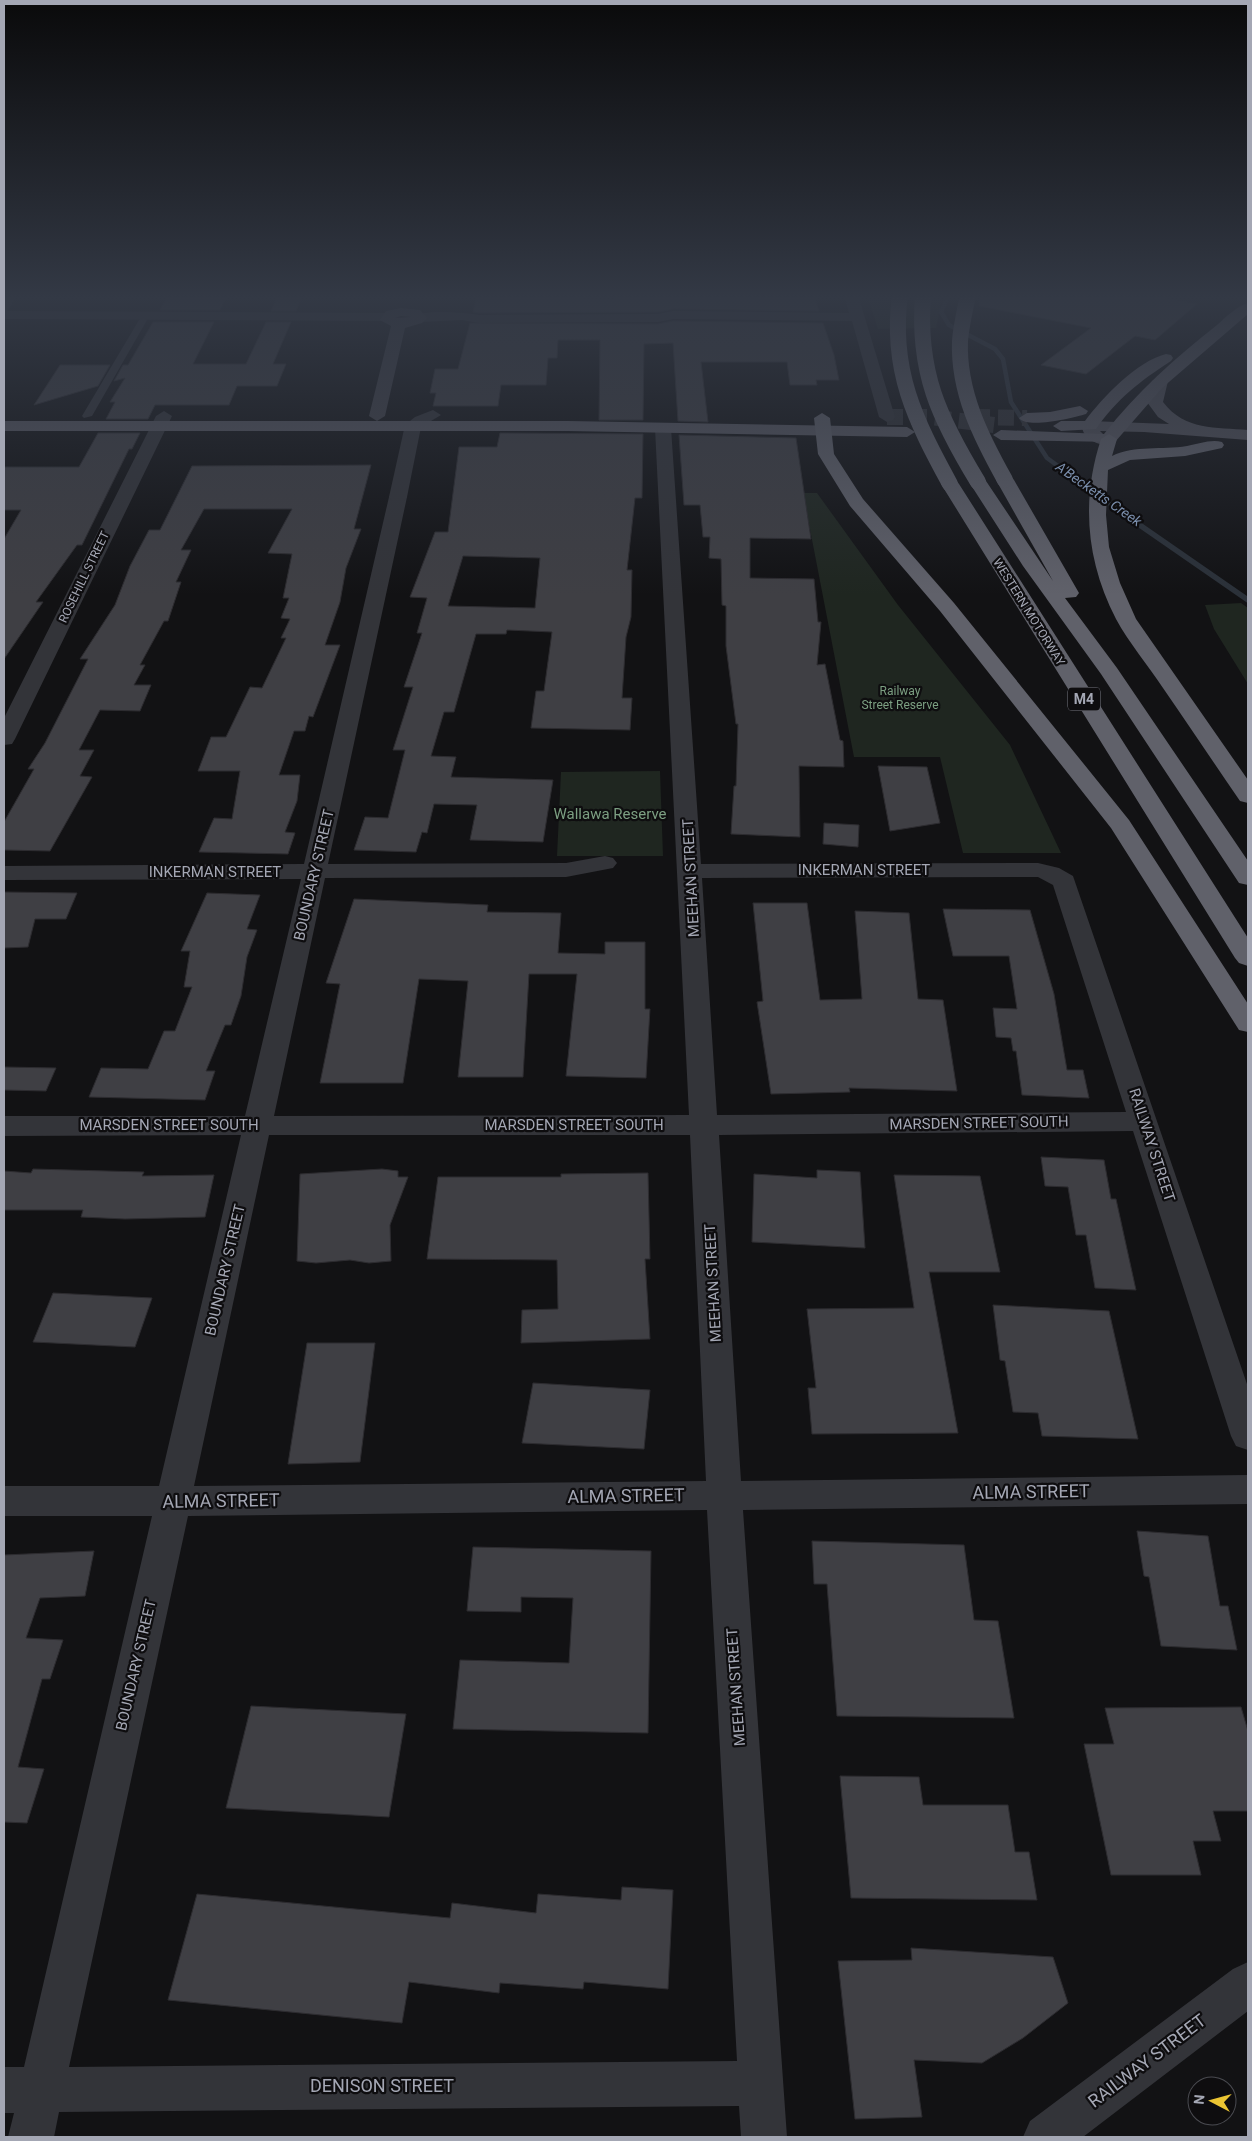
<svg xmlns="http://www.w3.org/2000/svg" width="1252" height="2141" viewBox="0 0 1252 2141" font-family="Roboto,sans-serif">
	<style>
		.green { fill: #1f2620 }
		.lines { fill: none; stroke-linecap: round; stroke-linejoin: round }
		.stream-far1 { stroke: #2b3139; stroke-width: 4.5 }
		.stream { stroke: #2b3139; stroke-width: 5.5 }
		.building { fill: #3f3f44; stroke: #2d2c30; fill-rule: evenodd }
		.trunk-tunnel { stroke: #2f3034; stroke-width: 16; stroke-dasharray: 16 8; stroke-linecap: butt }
		.service { fill: #333439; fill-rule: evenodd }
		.minor { fill: #333439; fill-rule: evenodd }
		.tertiary { fill: #333439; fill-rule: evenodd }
		.secondary { fill: #424249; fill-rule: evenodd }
		.primary { fill: #505058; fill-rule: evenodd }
		.trunk { fill: #585861; fill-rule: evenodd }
		.motorway { fill: #60616a; fill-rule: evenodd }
		.motorway-bridge { stroke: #60616a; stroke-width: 16 }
		.labels { text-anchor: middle; stroke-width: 4.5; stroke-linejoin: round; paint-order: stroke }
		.far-street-label { font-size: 12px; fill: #a4a7b4; stroke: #0e0d0f }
		.far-park-label { font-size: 12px; fill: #7c9f82; stroke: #0e0d0f }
		.far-water-label { font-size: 14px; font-style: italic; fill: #7c90ae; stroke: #0e0d0f }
		.shield { fill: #0e0d0f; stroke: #777982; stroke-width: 1 }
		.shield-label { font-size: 14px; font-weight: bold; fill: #a4a7b4 }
		.park-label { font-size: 15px; fill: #7c9f82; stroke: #0e0d0f }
		.street-label { font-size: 15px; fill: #a4a7b4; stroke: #0e0d0f }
		.near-street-label { font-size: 18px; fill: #a4a7b4; stroke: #0e0d0f }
	</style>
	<rect width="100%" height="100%" fill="#121214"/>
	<path class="green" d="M867,295h76l-7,33 -58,1z
		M803,493h14l81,112 112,140 51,108h-98l-23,-96h-86z
		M1241,603l7,5v76l-34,-55 -9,-24z
		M660,771l3,85h-106l4,-84z"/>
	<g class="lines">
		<path class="stream-far1" d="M949,295l-8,17 8,13 46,24 8,10 8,43 36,56 73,53"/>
		<path class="stream" d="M1118,510l130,90"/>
	</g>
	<path class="building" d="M168,295h59l-7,15h-60z
		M278,295h25l-7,16h-25z
		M477,295l138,4 1,-2 141,1 -1,-3h58l5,16 -146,-2 -15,3 -179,1 -6,-1z
		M980,295h172l45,9 -42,36 -20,-4 -49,38 -45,-9 50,-37 -112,-22z
		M673,321l150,2 11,32 5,25h-23l1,5h-27l-3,-23h-86l7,60 -30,-1 -5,-78 -29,1 -1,76h-44l1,-80h-42l-1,18h-9l-2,27h-45l-3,21h-65l3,-13h-6l5,-24h23l12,-46 188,1z
		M153,322h61l-21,42h53l20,-42h25l-18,42h13l-9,22h-40l-8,19h-74l-7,14h-42l9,-17h-5l15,-24 -11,3 9,-16h5z
		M60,365h50l-12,21 -64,19z
		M98,433h42l-8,16h-3l-47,96h-5l-41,57h7l-39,57v-120l17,-29h-17v-43h75z
		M500,433l143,1 -1,64h-7l-8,72h5l-1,47 -5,20 -4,61h10l-2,32 -99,-2 5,-37h8l8,-59 -45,-2 -1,4h-30l-22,78h-10l-13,44 25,1 -5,20 102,3 -10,62 -73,-2 7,-35 -43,-1 -7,29 -5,-1 -6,20 -62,-2 11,-33 23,1 17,-68h-12l20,-63h-9l18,-54h-5l10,-35 -17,-1 25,-65h13l11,-85h38zM463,556l77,2 -5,50 -87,-2z
		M679,435l117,3 15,101 -61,-1v40l64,1 4,43h3l-4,43 8,-1 15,76 3,1 1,26 -45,-1 1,71 -69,-3 3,-48h2l2,-62h-2l-10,-78v-40l-4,-1 -1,-46 -12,-1 1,-21h-7l-3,-32h-16z
		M371,465l-17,64h7l-15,39 -6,34 -15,43h15l-27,72 -4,-1 -4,15h-11l-15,44h21l-3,26 -12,31 10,1 -7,21 -89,-2 15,-34 18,1 8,-48h-42l13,-34h15l24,-50 12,1 24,-50h-5l9,-19 -9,-1 8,-20h-6l9,-44 -24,-1 24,-44h-88l-23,41h10l-15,32h5l-13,39h-4l-24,44h5l-11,20h17l-11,26 -40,-1 -21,40h15l-14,26 12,1 -42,74 -46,-1v-28l30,-53h-6l17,-26 43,-84h-8l35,-54 15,-39 19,-36h11l32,-64z
		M878,766l49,1 13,56 -50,8z
		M824,823l35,2 -1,22 -35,-3z
		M4,892l73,1 -11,26h-31l-7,28 -24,1z
		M207,893l53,2 -13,34 10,1 -10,27 -6,39 -10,29h-6l-19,46h9l-10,29 -116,-3 12,-29 47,1 16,-38h11l17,-44h-8l6,-36h-9z
		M354,899l134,6 -1,7 74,1 -3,40 47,1v-12h40v67h5l-4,69 -80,-2 11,-102h-48l-6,103h-65l10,-96 -49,-2 -16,104h-83l20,-99 -14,-1z
		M753,903h54l13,97 42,-1 -7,-88 54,2 9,86 25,1 14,91 -108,-3 1,4 -79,2 -14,-92 6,-1z
		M943,909l87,1 24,84 13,76h16l6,28 -67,-3 -6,-44h-3l-2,-13 -15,-1 -3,-29 24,1 -8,-53h-56z
		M4,1067l52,1 -10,23 -42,-1z
		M1041,1157l63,3 7,39h5l20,91 -41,-2 -9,-53h-10l-8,-48 -23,-1z
		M33,1169l111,3 -2,4 72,-1 -9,42 -80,2 -44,-2 2,-7h-79v-39l27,2z
		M382,1169l16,2v6h10l-18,48 1,36 -22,2 -19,-3 -34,3 -19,-2 3,-87z
		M817,1170l43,2 5,76 -113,-6 2,-68 63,4z
		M648,1173l2,86h-5l5,80 -129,4 1,-33 36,-1 -1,-49 -130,-1 11,-82h123v-3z
		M894,1175l86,1 20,96h-71l29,161 -146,1 -4,-46h8l-9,-79 107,-1z
		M53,1293l99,5 -17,49 -102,-5z
		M993,1305l116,6 29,128 -96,-3 -4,-23 -25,-1 -8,-51 -5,-1z
		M307,1343h68l-15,119 -72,2z
		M533,1383l117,7 -6,59 -122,-6z
		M1137,1531l71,5 12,70h8l9,44 -76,-4 -12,-69 -5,-1z
		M812,1541l152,4 10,75 24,1 16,97 -177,-2 -10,-132h-13z
		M473,1547l178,4 -3,182 -195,-4 7,-69 109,3 4,-65 -52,-1v15l-54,-1z
		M94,1551l-9,45 -45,2 -14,40 37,2 -13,39h-8l-24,88 26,2 -17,54 -23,-1v-267z
		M251,1706l155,8 -17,103 -163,-9z
		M1241,1707l7,24v80h-35l8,30h-28l8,34h-90l-27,-131h30l-9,-36z
		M840,1776l79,1 4,28h85l7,47h14l8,48 -186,-2z
		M622,1887l51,3 -5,99 -84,-7 -1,7 -83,-6 -1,10 -90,-11 -7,41 -234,-23 29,-106 253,24 2,-15 84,10 2,-19 83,6z
		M911,1948l142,9 15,46 -45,35 -41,25 -68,-3 8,57 -67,2 -17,-158 74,-1z"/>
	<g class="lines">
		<path class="trunk-tunnel" d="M887,417h43l64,8
			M974,417l53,1"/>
		<path class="service" d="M10,295h8l-11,16h-3v-8z
			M143,317l4,3 -55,96 -8,2 -2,-2 57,-96z"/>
		<path class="minor" d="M844,295h14l37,122 -2,3 -6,2 -8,-5 -27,-96 -179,-2 -15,3 -179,1 -17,-3 -42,2 -7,-4c7,-10 54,-5 66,-3l179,-1 15,-3 176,2z
			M164,411l8,5 -157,323 -3,5 -8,1v-27l152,-302z
			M663,423l8,5 30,436 337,-1 21,5 14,8 175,511v63l-12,-4 -5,-10 -98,-305 -414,4 22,346 507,-6v29l-505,6 44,627h-46l-2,-31 -680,6 -5,25h-46l6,-24h-10v-46h20l128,-551h-148v-30h155l82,-351 -237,1v-20h241l56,-237 -297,1v-14l300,-2 85,-367 3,-4h12l3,4 -79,367 238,-1 39,-7 8,2 4,5 -4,5 -47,9 -241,1 -51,238 415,-1 -34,-687zM1038,877l15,8 73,227 -409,3 -15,-237zM269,1135h421l16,346 -512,5zM707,1510l30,551 -668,6 119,-551z
			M1248,1962v49l-165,126h-60l7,-16 203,-152z"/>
		<path class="tertiary" d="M4,311l383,2 7,4 -7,4 -383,-2z
			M433,410l8,5 -20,12 -14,70 -3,4h-12l-3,-4 16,-72 10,-8z"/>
		<path class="secondary" d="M401,308l19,2 7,8 -5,5 -17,5 -20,88 -8,5 -8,-5 22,-90 -11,-6 6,-9zM401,316l10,1 -16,1z"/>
		<path class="primary" d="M1160,376l8,5 -5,21c22,29 53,25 85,28v10l-104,-8 -44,-1 8,8 -8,5c-9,-2 -18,-9 -18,-18l8,-5 79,3 -11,-7 -11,-15 5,-21z"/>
		<path class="trunk" d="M1248,303v11l-86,74 -47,54 -114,-2 -8,-5 8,-5 103,4c33,-42 72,-77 113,-109 9,-8 20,-19 31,-22z
			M1166,354l5,1 2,3 -2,3c-31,20 -54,38 -75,68l-35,2 -8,-5 8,-5h24c17,-23 52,-60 81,-67z
			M1080,406l8,5 -2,3c-13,4 -59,15 -67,4l8,-5 23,-1z
			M4,421h564l339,6 8,5 -8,5 -339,-6h-564z"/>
		<path class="motorway" d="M822,413l8,5 4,36 29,45 91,104 175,217 119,184v28l-9,-2 -128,-202 -171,-217 -90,-105 -32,-52 -4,-36z
			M1109,434l8,5 -5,17c23,-11 50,-6 75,-10 11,-2 24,-7 35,-4l2,3 -2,3 -37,8 -55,4 -22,10 -2,45 3,32 11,36 16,36 112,161v23l-8,-2c-26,-38 -51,-75 -77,-113 -15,-23 -34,-45 -47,-69 -30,-58 -35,-119 -15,-180z
			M1005,475l6,1 3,4 65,113 -3,4 -11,1 52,70 131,193v24l-9,-2 -138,-209 -78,-108 -54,-84 3,-4h12l69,103 -57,-101 3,-4z
			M950,479l6,1 3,4 289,454v28l-9,-3 -4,-5 -294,-474 3,-4z"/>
		<path class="motorway-bridge" d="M900,295c-10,75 15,125 50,189
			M923,295c-6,77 16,123 55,187
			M968,295c-3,15 -7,31 -8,46 -2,51 21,96 45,139"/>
	</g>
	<linearGradient id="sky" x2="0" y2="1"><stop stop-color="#0a0a0b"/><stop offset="0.5" stop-color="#333945"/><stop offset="1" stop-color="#333945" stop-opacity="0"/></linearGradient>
	<rect width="1252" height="595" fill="url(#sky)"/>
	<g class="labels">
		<g class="far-street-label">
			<text transform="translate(84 577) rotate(-64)" y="4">ROSEHILL STREET</text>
			<text transform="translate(1029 612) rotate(58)" y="4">WESTERN MOTORWAY</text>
		</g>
		<g class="far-park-label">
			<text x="900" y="695">Railway<tspan x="900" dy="14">Street Reserve</tspan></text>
		</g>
		<g class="far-water-label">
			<text transform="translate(1099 494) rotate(35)" y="5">A'Becketts Creek</text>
		</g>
		<rect class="shield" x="1068" y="687.5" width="32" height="23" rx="4"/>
		<g class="shield-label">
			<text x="1084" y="704">M4</text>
		</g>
		<g class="park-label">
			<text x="610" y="819">Wallawa Reserve</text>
		</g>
		<g class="street-label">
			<text x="864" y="875">INKERMAN STREET</text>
			<text x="215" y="877">INKERMAN STREET</text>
			<text transform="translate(314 875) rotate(-77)" y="5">BOUNDARY STREET</text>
			<text transform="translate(691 878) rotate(-93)" y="5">MEEHAN STREET</text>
			<text transform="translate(979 1123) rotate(-1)" y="5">MARSDEN STREET SOUTH</text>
			<text x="169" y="1130">MARSDEN STREET SOUTH</text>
			<text x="574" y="1130">MARSDEN STREET SOUTH</text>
			<text transform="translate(1152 1145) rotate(72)" y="5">RAILWAY STREET</text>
			<text transform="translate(225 1270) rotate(-77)" y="5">BOUNDARY STREET</text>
			<text transform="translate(713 1283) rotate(-93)" y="5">MEEHAN STREET</text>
			<text transform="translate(136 1665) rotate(-77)" y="5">BOUNDARY STREET</text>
			<text transform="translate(736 1687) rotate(-94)" y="5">MEEHAN STREET</text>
		</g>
		<g class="near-street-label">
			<text transform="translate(1031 1492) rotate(-1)" y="6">ALMA STREET</text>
			<text transform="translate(626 1496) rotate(-1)" y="6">ALMA STREET</text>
			<text transform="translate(221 1501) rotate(-1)" y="6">ALMA STREET</text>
			<text transform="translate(1147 2061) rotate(-37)" y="6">RAILWAY STREET</text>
			<text x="382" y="2092">DENISON STREET</text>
		</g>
	</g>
	<rect width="1252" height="2141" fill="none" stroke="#a4a7b4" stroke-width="10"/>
	<g transform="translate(1212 2101) rotate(276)"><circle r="24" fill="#0e0d0f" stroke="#4a4b51"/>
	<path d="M0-4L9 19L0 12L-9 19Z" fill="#ebc533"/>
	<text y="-8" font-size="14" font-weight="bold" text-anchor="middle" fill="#a4a7b4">N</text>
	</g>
</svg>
